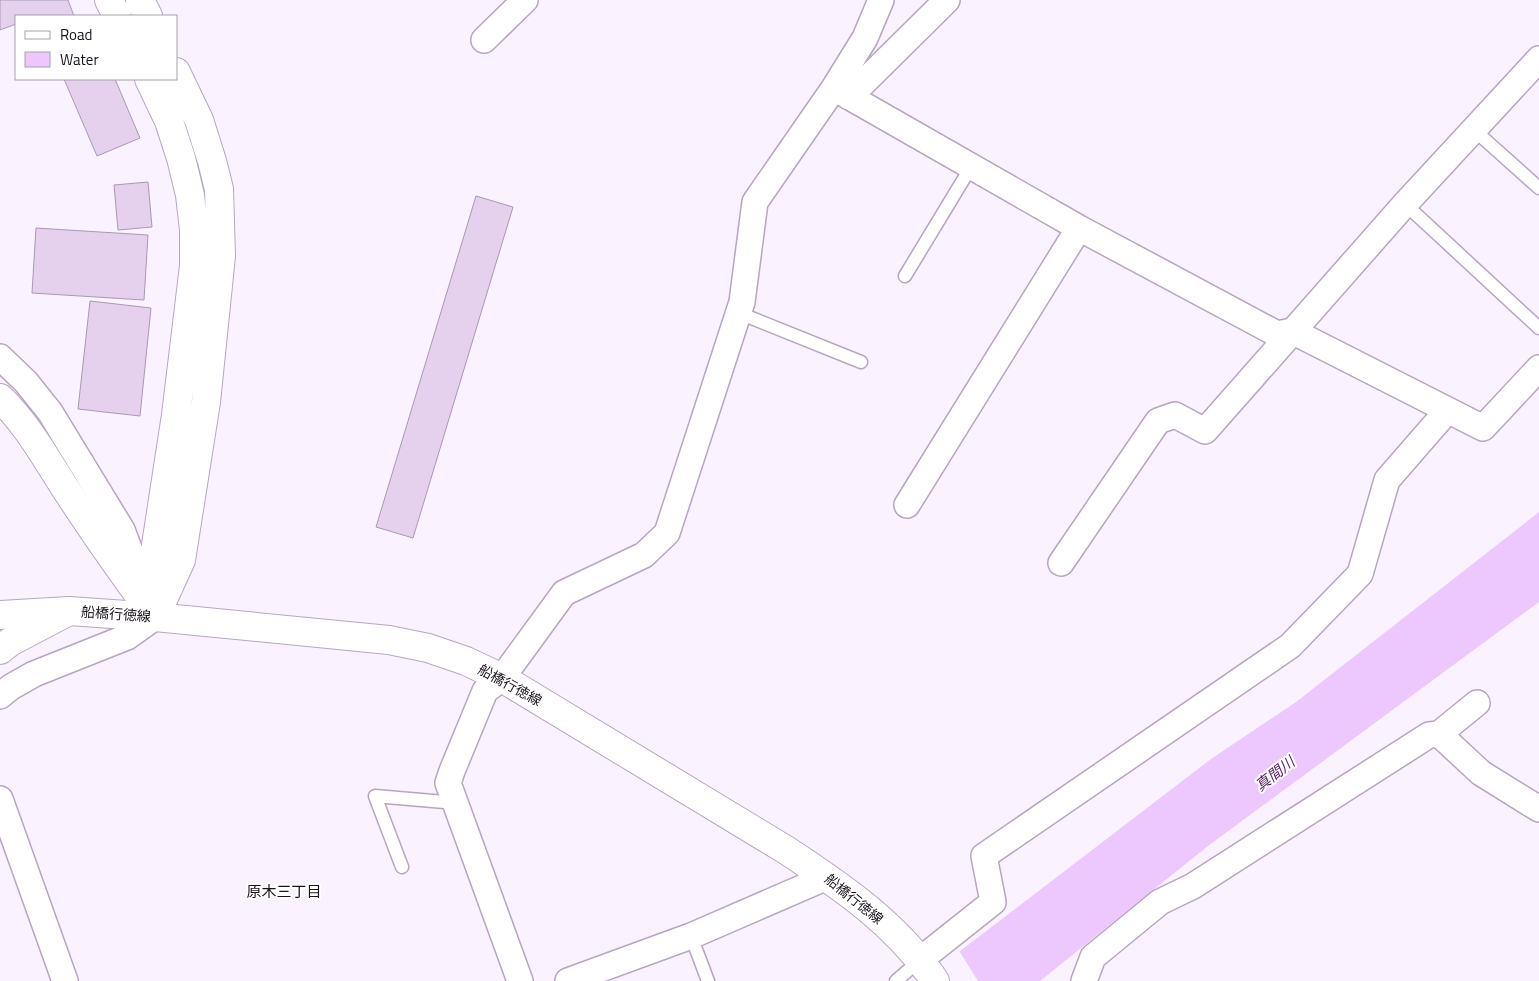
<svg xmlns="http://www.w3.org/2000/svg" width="1539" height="981" viewBox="0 0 1539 981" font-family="'Titillium Web','Noto Sans JP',sans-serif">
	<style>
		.water { fill: #edc8ff }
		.pier { fill: #faf2fe }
		.building { fill: #e5d1ee; stroke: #aa97b3 }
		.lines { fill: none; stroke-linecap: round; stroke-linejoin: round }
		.service-casing { stroke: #b8a5c1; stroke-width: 15 }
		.minor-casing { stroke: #b8a5c1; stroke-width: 28 }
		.tertiary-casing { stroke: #b8a5c1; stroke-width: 30 }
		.secondary-casing { stroke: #b8a5c1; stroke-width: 30 }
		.motorway-casing { stroke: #b8a5c1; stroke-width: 30 }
		.service { stroke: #fff; stroke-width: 12 }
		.minor { stroke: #fff; stroke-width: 25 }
		.tertiary { stroke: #fff; stroke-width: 28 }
		.secondary { stroke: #fff; stroke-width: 28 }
		.motorway { stroke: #fff; stroke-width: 28 }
		.labels { text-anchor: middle; stroke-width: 4; stroke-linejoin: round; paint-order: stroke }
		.street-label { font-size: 14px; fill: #1a131d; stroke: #fff }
		.water-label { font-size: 15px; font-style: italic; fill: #531b69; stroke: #fff }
		.neighbourhood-label { font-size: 15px; fill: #1a131d; stroke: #fff }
	</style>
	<rect width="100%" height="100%" fill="#faf2fe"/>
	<path class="water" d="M1539,512v90l-331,244 -168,135h-119l290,-222 85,-57z"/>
	<path class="pier" d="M958,949l20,32h-59l1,-2z"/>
	<path class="building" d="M0,0h68l6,16h-58v8l-16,6z
		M64,79h51l25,59 -43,18z
		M148,182l4,45 -34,3 -4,-45z
		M476,196l37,11 -100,331 -37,-11z
		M36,228l112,7 -4,65 -112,-7z
		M90,301l61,7 -11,108 -62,-7z"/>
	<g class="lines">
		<g class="service-casing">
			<path id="service" d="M1473,129l66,59
				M1405,204l134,124
				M905,276l66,-109
				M739,313l122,49
				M402,867l-27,-71 81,7
				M691,936l17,45
				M896,981l24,-21"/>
		</g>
		<g class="minor-casing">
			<path id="minor" d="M484,40l41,-40
				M834,88l245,140 198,106 15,-3 191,97 56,-60
				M849,97l98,-97
				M0,357l26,25 24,30 72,118 33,87 -28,20 -93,37 -23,13 -11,9
				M907,505l172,-277
				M1061,563l97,-142 17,-6 30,16 200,-227 134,-145
				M1439,734l38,-31
				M0,799l65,182
				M920,960l73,-58 -9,-46 306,-210 70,-72 27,-94 60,-69
				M520,981l-72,-198 4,-12 33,-80 17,-13 62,-85 80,-38 23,-22 75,-231 13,-100 79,-114 31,-50 16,-38
				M568,981l123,-45 136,-59
				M1084,981l9,-24 67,-55 33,-16 236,-151 10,-1 42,39 58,36"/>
		</g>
		<g class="tertiary-casing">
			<path id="tertiary" d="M109,0l8,16
				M140,0l8,16
				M149,79l20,42 12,37 9,37 4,35v36l-18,149 -22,143 1,50
				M155,617l26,-57 25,-158 15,-146 -2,-67 -7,-28 -13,-41 -23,-48"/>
		</g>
		<g class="secondary-casing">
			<path id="secondary" d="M0,615l69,-4 86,6 234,23 39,8 38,13 36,17 284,172c55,36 112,75 149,131"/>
		</g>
		<g class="motorway-casing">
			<path id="motorway" d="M0,398c28,27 46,61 67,93 28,43 57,84 88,126
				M0,650l10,-8 59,-31"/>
		</g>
		<use href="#service" class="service"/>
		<use href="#minor" class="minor"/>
		<use href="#tertiary" class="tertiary"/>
		<use href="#secondary" class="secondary"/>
		<use href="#motorway" class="motorway"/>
	</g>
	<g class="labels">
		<g class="street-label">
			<text transform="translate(116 614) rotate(4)" y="5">船橋行徳線</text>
			<text transform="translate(510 685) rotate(29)" y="5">船橋行徳線</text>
			<text transform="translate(854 899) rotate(39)" y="5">船橋行徳線</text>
		</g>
		<g class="water-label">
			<text transform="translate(1275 774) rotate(-38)" y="5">真間川</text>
		</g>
		<g class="neighbourhood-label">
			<text x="284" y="897">原木三丁目</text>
		</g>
	</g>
	<rect x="15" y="15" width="162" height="65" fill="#ffffff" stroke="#a3a1a5"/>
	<rect x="25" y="31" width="25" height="8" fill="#ffffff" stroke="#a3a1a5"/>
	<text x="60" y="40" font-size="15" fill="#1a131d">Road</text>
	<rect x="25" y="52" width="25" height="15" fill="#edc8ff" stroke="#a3a1a5"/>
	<text x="60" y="65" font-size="15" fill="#1a131d">Water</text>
</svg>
